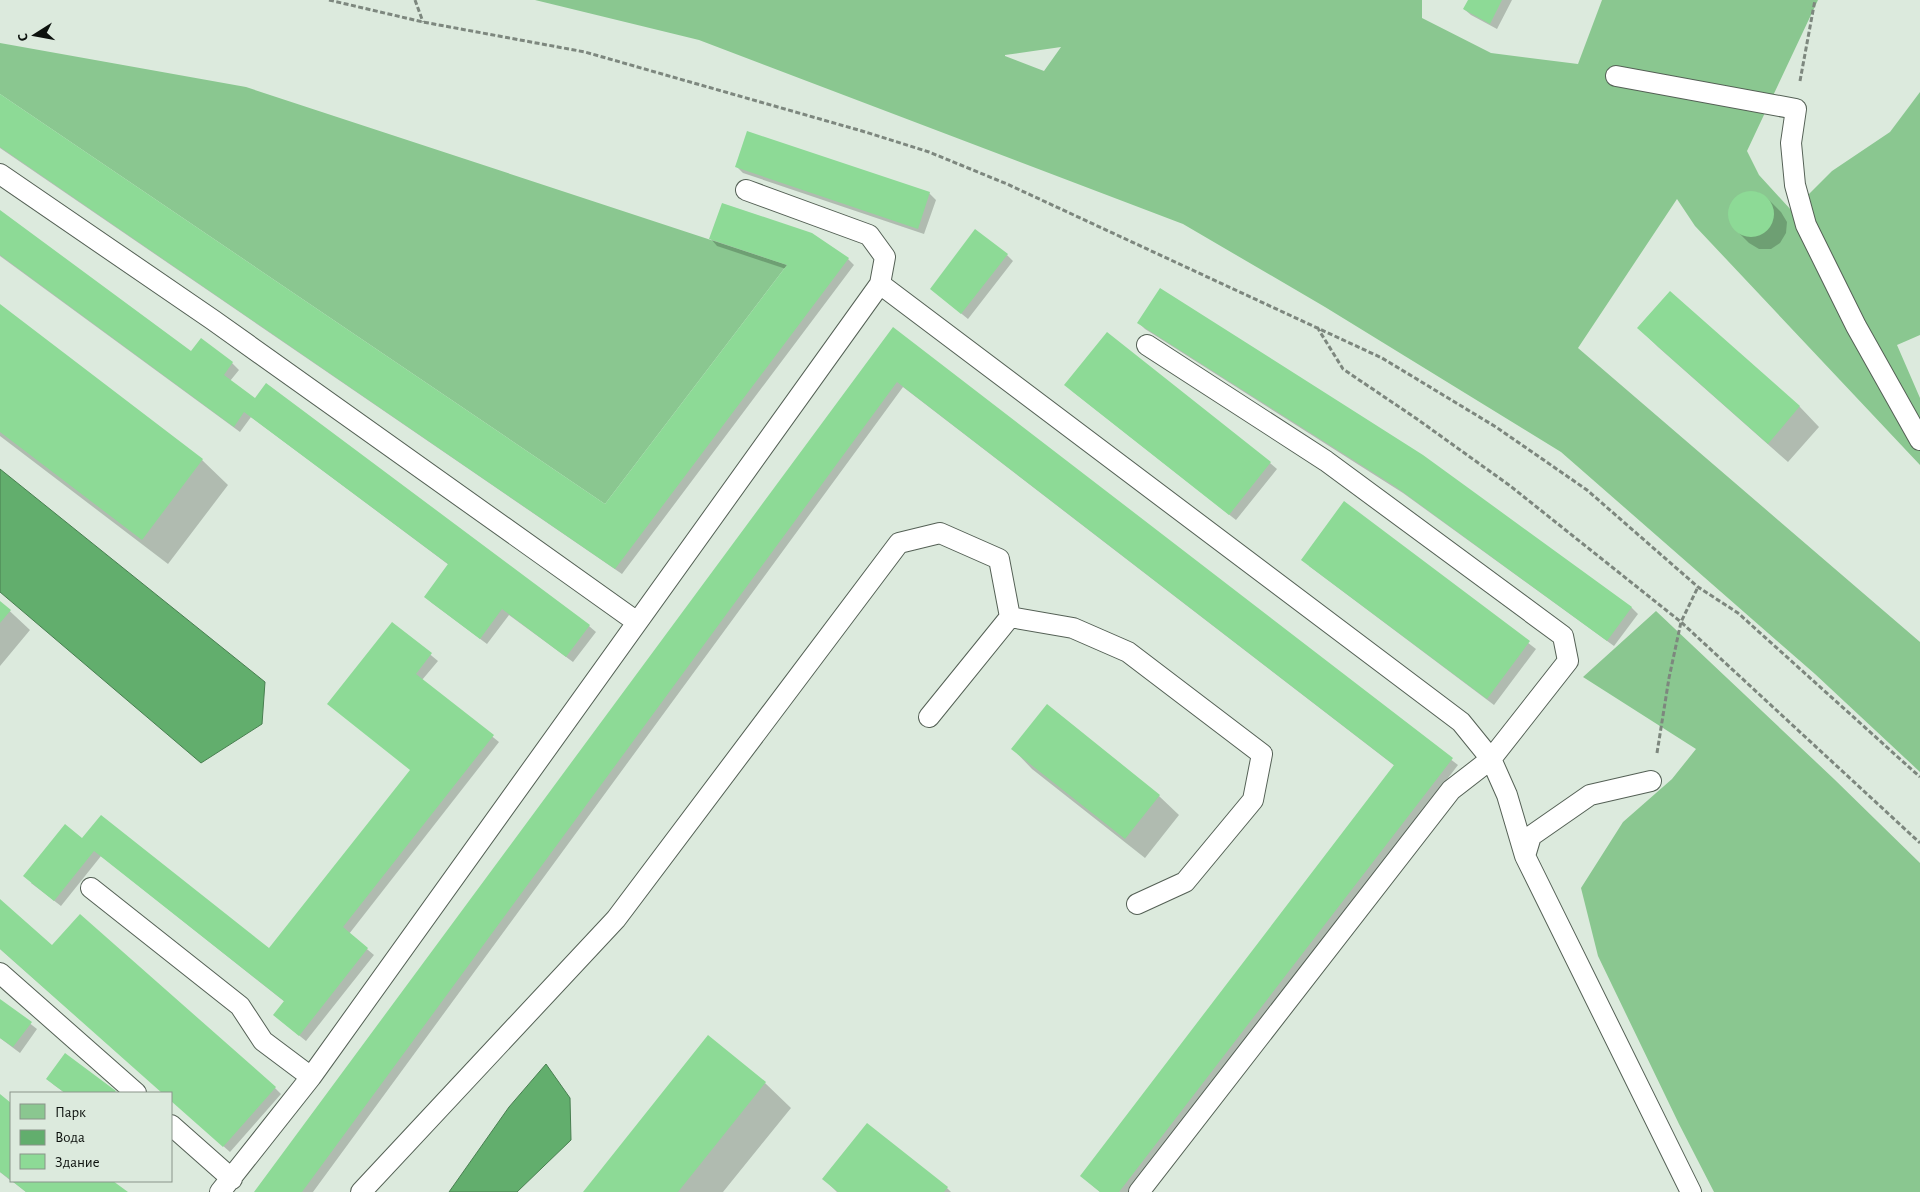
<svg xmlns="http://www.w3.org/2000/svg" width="1920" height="1192" viewBox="0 0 1920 1192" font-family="'Alegreya Sans',sans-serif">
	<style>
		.green { fill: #8ac790; fill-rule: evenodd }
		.water { fill: #62ae6d; stroke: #487f50 }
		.shadow { fill: #0003 }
		.building { fill: #8dda96 }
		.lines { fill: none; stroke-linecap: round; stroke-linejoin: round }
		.service-casing { stroke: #546055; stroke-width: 22 }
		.path { stroke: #7d877e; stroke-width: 3; stroke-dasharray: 5 2.5; stroke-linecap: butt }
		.service { stroke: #fff; stroke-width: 20 }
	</style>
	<rect width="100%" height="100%" fill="#dceadd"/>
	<path class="green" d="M535,0h887v18l69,35 87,11 24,-64h216l-71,151 12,24 33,36 40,-40 58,-39 30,-40v243l-23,10 23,53v67l-225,-239 -18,-27 -99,149 342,294v130l-105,-98 -254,-222 -236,-145 -142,-83 -484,-184zM1061,47l-17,24 -39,-15v-1z
		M0,43l246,44 541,178 -182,239 -605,-410z
		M1656,611l178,168 86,84v329h-206l-35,-68 -81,-168 -17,-68 42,-66 49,-43 24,-30 -113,-72z"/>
	<path class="water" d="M0,469l265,213 -3,42 -61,39 -201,-171z
		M546,1064l24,34 1,42 -54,52h-68l60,-85z"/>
	<path class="shadow" d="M1469,0h43l-15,29 -26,-14 -7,-6z
		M0,95l605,411 181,-237 -69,-23 -6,-7 137,20 6,6 -232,309 -622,-426z
		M737,167l192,26 7,7 -12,34 -181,-61z
		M1746,192h11l10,6 14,14 6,10 -1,11 -6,10 -9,6h-12l-10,-6 -14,-14 -5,-10v-11l6,-10z
		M0,212l191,140 41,11 7,7 -9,11 25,19 334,226 7,6 -23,30 -64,-47 -22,29 -55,-41 -7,-6 24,-32 -198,-148 -11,15 -240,-176z
		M1007,255l6,6 -45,58 -37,-30z
		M1670,293l130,114 19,20 -31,35 -130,-115 -19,-19z
		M0,306l202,154 26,25 -60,79 -168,-128z
		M1139,323l283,133 210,152 6,6 -24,32 -211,-153 -258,-164z
		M893,329l565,436 -327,427h-31l-19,-16 314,-410 -492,-379 -590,805h-58z
		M1072,391l198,72 7,6 -41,51z
		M1345,503l191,146 -42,56 -185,-139z
		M0,602l30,28 -30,36z
		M392,623l46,38 -16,19 77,62 -150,192 25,21 -68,86 -32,-26 11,-13 -184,-146 -40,50 -30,-23 52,-44 187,111 141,-180z
		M1013,749l146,47 20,19 -34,43 -113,-89z
		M0,900l52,47 223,141 6,6 -51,58 -59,-52v-7h-8l-163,-144z
		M0,1000l37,29 -17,24 -20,-15z
		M65,1055l51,38h-51l-11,-8 -7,-6z
		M765,1083l26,25 -68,84h-139z
		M0,1096l11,8v77l-11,-9z
		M868,1125l79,63 4,4h-114l-13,-13z
		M12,1181h99l15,11h-100z"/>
	<path class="building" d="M1468,0h34l-12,24 -27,-15z
		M0,94l605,410 182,-239 -78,-26 13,-36 90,30 37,25 -234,311 -615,-422z
		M747,131l183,61 -12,37 -183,-62z
		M1728 214a23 23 0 1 1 46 0a23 23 0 1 1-46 0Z
		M0,210l191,141 10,-13 32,24 -9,13 31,23 11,-15 324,242 -24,32 -64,-48 -22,30 -56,-42 24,-33 -204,-152 -10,15 -234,-172z
		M975,229l33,25 -47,60 -31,-25z
		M1160,288l263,167 209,152 -25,34 -211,-154 -259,-164z
		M1670,291l130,115 -32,38 -131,-116z
		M0,304l203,155 -61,81 -142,-108z
		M893,327l560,431 -334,434h-19l-20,-16 314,-411 -497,-383 -595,810h-48z
		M1107,332l164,130 -42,53 -165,-130z
		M1344,501l186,140 -43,58 -186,-139z
		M0,601l11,9 -11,13z
		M392,622l40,31 -16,21 78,61 -151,192 25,21 -69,88 -26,-21 11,-14 -190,-150 -40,50 -31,-25 42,-52 17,14 19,-23 168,133 141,-178 -83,-66z
		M1047,704l113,91 -35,44 -114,-90z
		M0,899l52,46 28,-31 196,173 -53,60 -52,-46v-8h-9l-162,-144z
		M0,999l32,23 -19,25 -13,-9z
		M708,1035l58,47 -88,110h-95z
		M65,1053l51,38 -2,2h-49l-19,-14z
		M0,1094l11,9v77l-11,-8z
		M867,1123l81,64 -4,5h-106l-16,-13z
		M12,1181h101l15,11h-102z"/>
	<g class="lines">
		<g class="service-casing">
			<path id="service" d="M1616,76l180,33 -5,34 4,42 11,40 50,101 64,114
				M0,174l213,146 424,302
				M880,284l581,438 30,37 16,36 18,61
				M929,717l81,-100
				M1651,781l-61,14 -59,41 -6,20 166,336
				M91,888l149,118 23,35 48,36
				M0,973l136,120
				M171,1125l61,54
				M220,1192l91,-115 569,-793 5,-27 -16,-22 -123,-45
				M361,1192l255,-273 283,-376 41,-10 59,26 11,58 63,11 55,24 134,102 -9,46 -68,82 -48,22
				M1139,1192l312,-402 40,-31 77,-98 -5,-25 -237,-175 -179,-116"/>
		</g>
		<path class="path" d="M329,0l94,22 162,30 277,79 67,21 78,32 375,174 114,69 91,63 111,97 40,26 182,164
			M415,0l8,22
			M1800,81l15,-81
			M1317,327l26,42 74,50 92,66 172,137 239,221
			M1657,753l12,-75 12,-56 17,-35"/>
		<use href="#service" class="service"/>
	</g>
	<rect x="10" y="1092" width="162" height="90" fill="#dceadd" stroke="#89948a"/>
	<rect x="20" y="1104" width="25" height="15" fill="#8ac790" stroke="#89948a"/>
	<text x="55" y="1117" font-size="15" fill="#0d120e">Парк</text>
	<rect x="20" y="1130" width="25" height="15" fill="#62ae6d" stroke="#89948a"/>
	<text x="55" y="1142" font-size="15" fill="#0d120e">Вода</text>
	<rect x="20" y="1154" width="25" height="15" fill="#8dda96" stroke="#89948a"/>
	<text x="55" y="1167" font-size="15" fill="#0d120e">Здание</text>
	<g transform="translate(35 35) rotate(259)" stroke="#dceadd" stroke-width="4" paint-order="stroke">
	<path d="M0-4L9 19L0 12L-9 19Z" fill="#0d120e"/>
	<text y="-8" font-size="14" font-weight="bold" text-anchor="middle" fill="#0d120e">С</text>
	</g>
</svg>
